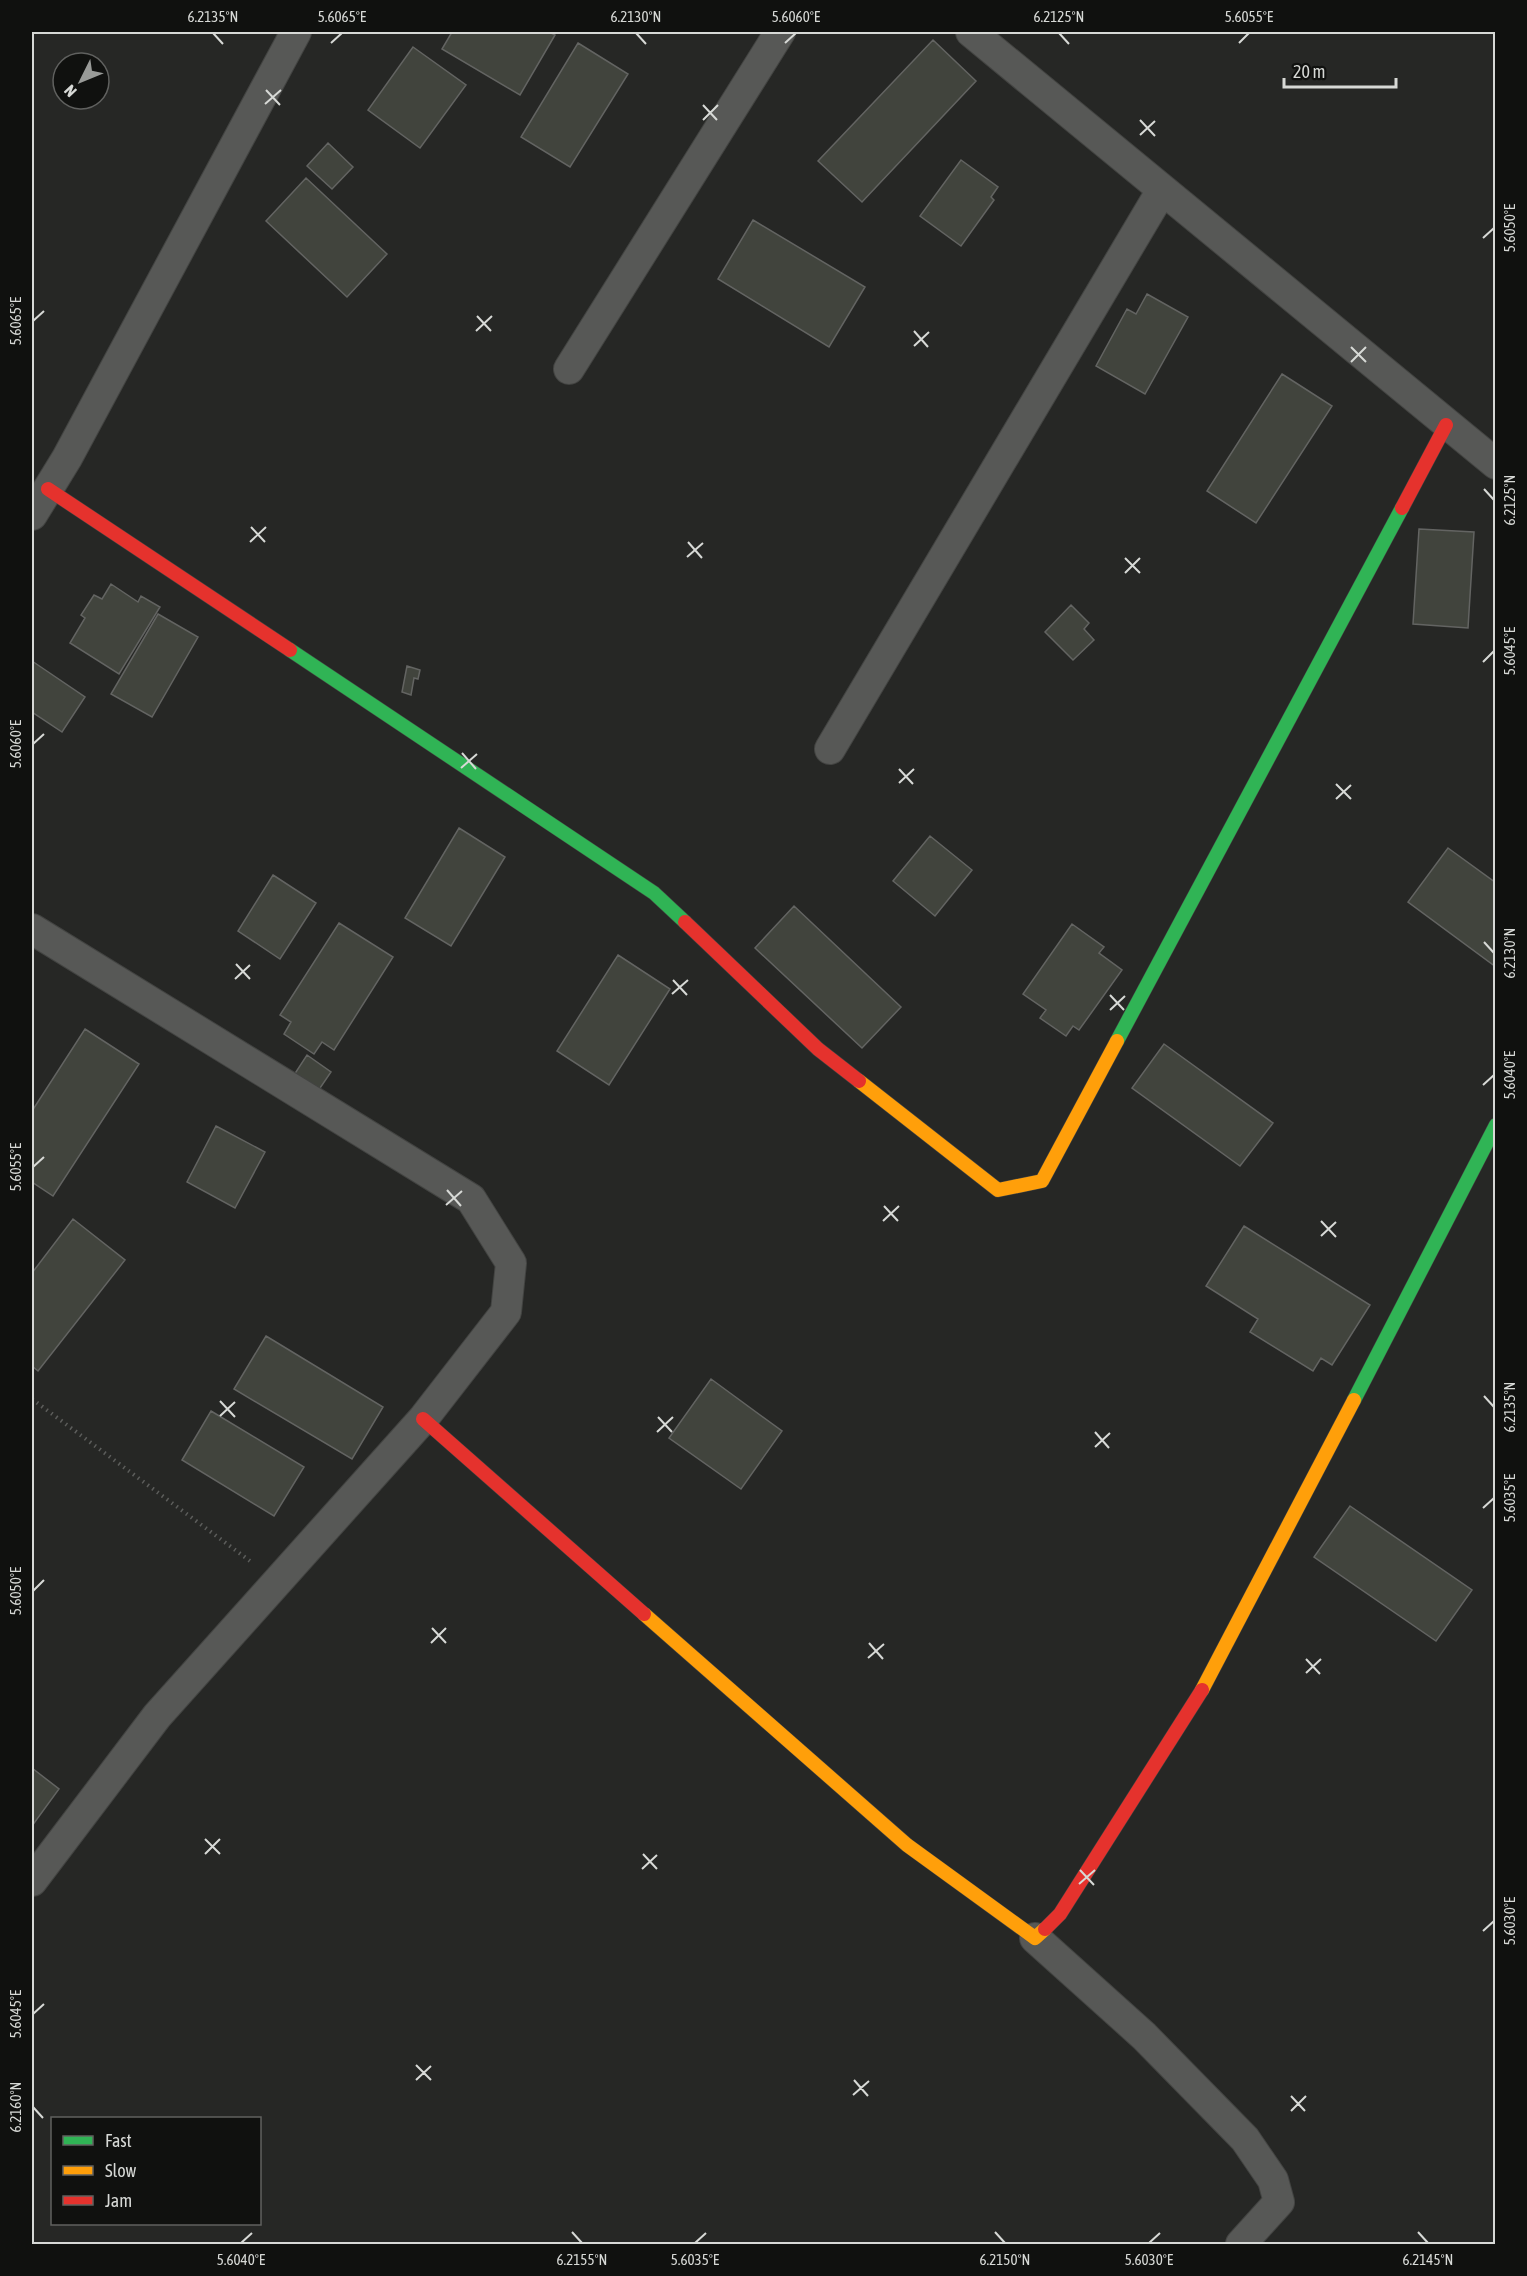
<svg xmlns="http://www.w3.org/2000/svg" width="1527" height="2276" viewBox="0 0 1527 2276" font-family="'Asap Condensed',sans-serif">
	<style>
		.building { fill: #41443d; stroke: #636462; stroke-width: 1.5 }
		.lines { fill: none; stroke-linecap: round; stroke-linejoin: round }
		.street-casing { stroke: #434442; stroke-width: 32 }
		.fast-casing { stroke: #434442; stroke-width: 15 }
		.slow-casing { stroke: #434442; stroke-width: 15 }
		.jam-casing { stroke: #434442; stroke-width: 15 }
		.path { stroke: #5c5d5b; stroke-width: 4; stroke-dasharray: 1.5 4.5; stroke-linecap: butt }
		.street { stroke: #575856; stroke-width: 30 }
		.fast { stroke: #30b455; stroke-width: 14 }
		.slow { stroke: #ff9f0a; stroke-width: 14 }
		.jam { stroke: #e5322d; stroke-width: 14 }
		.ticks { fill: none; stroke: #d7d9d6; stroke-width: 2 }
		.neatline { fill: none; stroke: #d7d9d6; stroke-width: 2 }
		.ticks-label { font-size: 15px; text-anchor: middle; fill: #d7d9d6 }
	</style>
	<rect width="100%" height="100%" fill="#262725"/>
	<path class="building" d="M452,32h97l6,3 -35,60 -78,-46z
		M933,40l43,41 -114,121 -44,-41z
		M578,43l50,31 -58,93 -49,-30z
		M413,47l53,38 -46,63 -52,-38z
		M328,143l25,24 -21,22 -25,-23z
		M961,160l37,27 -7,10 3,3 -33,46 -41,-30z
		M306,178l81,76 -40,43 -81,-76z
		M753,220l112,67 -36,60 -111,-68z
		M1147,294l41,23 -43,77 -49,-28 31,-57 9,5z
		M1282,374l50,32 -76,117 -49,-32z
		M1419,529l55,3 -6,96 -55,-4z
		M111,584l27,18 3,-6 19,11 -41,67 -49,-31 15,-25 -4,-3 13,-20 8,4z
		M1071,605l18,18 -5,6 10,11 -21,20 -28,-28z
		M158,614l40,23 -46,80 -41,-23z
		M32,661l53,36 -23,35 -30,-20z
		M407,666l13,4 -2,9 -4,-1 -3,17 -9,-3z
		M459,828l46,29 -54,89 -46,-28z
		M930,836l42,34 -37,46 -42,-35z
		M1448,848l48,35v84l-88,-65z
		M273,875l43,28 -36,56 -42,-28z
		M794,906l107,101 -39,41 -107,-100z
		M339,923l54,34 -59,93 -12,-8 -8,12 -30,-20 7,-12 -11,-7z
		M1072,924l32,23 -5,6 23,17 -43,60 -6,-4 -7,10 -26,-18 6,-8 -23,-16z
		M618,955l52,34 -61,96 -52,-34z
		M85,1029l54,35 -86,132 -21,-14v-71z
		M1164,1044l109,79 -33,43 -108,-78z
		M307,1055l24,17 -15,22 -24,-16z
		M216,1126l49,26 -30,56 -48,-26z
		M73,1219l52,41 -87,111 -6,-5v-93z
		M1244,1226l126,79 -38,60 -11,-7 -8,13 -63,-39 8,-13 -52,-33z
		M266,1336l117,71 -31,52 -118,-70z
		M711,1379l71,52 -41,58 -72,-51z
		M211,1411l93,56 -30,49 -92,-56z
		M1350,1506l122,84 -36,51 -122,-84z
		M32,1768l27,21 -27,37z"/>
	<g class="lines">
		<g class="street-casing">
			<path id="street" d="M971,32l525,432
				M569,369l211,-337
				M32,515l35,-57 229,-426
				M830,749l332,-559
				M32,929l439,270 40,64 -5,49 -83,107 -266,297 -125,165
				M1035,1938l109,98 101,103 28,41 6,22 -38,42"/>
		</g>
		<g class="fast-casing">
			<path id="fast" d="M290,650l364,243 31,29
				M1117,1041l285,-533
				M1354,1400l142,-275"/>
		</g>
		<g class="slow-casing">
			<path id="slow" d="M859,1081l139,109 44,-9 75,-140
				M644,1614l263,231 128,93 10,-9
				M1202,1690l152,-290"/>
		</g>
		<g class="jam-casing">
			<path id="jam" d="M48,489l242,161
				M1402,508l44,-83
				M685,922l133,127 41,32
				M423,1419l221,195
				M1045,1929l15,-15 142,-224"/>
		</g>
		<path class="path" d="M32,1399l218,162"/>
		<use href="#street" class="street"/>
		<use href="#fast" class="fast"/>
		<use href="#slow" class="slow"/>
		<use href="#jam" class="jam"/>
	</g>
	<path class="ticks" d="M213,33l10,11M636,33l10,11M1059,33l10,11M331,43l11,-10M785,43l11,-10M1239,43l10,-10M266,90l14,15M265,104l16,-14M703,105l14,15M703,120l15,-15M1140,120l15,16M1140,135l15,-14M1483,238l11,-10M477,316l14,15M33,321l11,-10M476,331l16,-15M914,331l14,16M914,346l15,-14M1351,347l15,15M1351,362l15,-15M1484,489l10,11M251,527l14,15M250,542l16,-15M688,542l14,16M687,557l16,-14M1125,558l15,15M1125,573l15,-15M1483,662l11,-11M33,744l11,-10M462,753l14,16M461,768l16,-14M899,769l14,15M899,783l15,-14M1336,784l15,15M1336,799l15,-14M1484,942l10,11M236,964l14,15M235,979l15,-14M673,980l14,15M672,994l16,-14M1110,995l14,15M1110,1010l15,-14M1483,1085l11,-10M33,1167l11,-10M447,1190l14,16M446,1205l16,-14M884,1206l14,15M883,1221l16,-15M1321,1221l15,16M1321,1236l15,-14M1484,1396l10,11M220,1401l15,16M220,1416l15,-14M658,1417l14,15M657,1432l16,-15M1095,1432l14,16M1095,1447l15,-14M1483,1508l11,-10M33,1591l11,-11M432,1628l14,15M431,1643l15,-15M869,1643l14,16M868,1658l16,-14M1306,1659l14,15M1306,1673l15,-14M205,1839l15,15M205,1854l15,-15M643,1854l14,15M642,1869l15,-14M1080,1870l14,15M1079,1884l16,-14M1483,1931l11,-10M33,2014l11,-10M416,2065l15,15M416,2080l15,-14M854,2080l14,16M853,2095l16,-14M1291,2096l14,15M33,2107l10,11M1291,2111l15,-15M572,2232l10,11M995,2232l10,11M1418,2232l10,11M241,2243l11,-10M695,2243l11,-10M1149,2243l11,-10"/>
	<rect width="1527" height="2276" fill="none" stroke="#10110f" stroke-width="66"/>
	<rect x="51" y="2117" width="210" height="108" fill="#10110f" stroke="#60615f" stroke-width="1.5"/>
	<rect x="63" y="2136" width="30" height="9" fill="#30b455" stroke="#60615f" stroke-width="1.5"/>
	<text x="105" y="2147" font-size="18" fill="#d7d9d6">Fast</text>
	<rect x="63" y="2166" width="30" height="9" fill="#ff9f0a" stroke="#60615f" stroke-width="1.5"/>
	<text x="105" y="2177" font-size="18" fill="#d7d9d6">Slow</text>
	<rect x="63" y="2196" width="30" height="9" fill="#e5322d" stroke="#60615f" stroke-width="1.5"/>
	<text x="105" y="2207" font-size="18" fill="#d7d9d6">Jam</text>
	<g transform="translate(81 81) rotate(227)"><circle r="28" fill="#10110f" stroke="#60615f" stroke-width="1.5"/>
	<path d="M0-4.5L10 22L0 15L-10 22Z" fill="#999b98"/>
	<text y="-9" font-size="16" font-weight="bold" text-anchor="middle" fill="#d7d9d6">N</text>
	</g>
	<path d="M1284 78v9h112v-9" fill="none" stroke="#d7d9d6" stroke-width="3"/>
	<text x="1293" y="78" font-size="18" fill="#d7d9d6" stroke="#10110f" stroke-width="4.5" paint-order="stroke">20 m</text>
	<rect x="33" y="33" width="1461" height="2210" class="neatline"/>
	<g class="ticks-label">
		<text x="213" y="22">6.2135°N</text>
		<text x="342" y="22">5.6065°E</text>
		<text x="636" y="22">6.2130°N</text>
		<text x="796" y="22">5.6060°E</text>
		<text x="1059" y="22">6.2125°N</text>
		<text x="1249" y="22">5.6055°E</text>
		<text transform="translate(1510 228) rotate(-90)" y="5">5.6050°E</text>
		<text transform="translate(16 321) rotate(-90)" y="5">5.6065°E</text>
		<text transform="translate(1510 500) rotate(-90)" y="5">6.2125°N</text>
		<text transform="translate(1510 651) rotate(-90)" y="5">5.6045°E</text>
		<text transform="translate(16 744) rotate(-90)" y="5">5.6060°E</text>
		<text transform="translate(1510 953) rotate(-90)" y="5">6.2130°N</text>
		<text transform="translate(1510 1075) rotate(-90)" y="5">5.6040°E</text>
		<text transform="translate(16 1167) rotate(-90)" y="5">5.6055°E</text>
		<text transform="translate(1510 1407) rotate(-90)" y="5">6.2135°N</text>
		<text transform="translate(1510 1498) rotate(-90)" y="5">5.6035°E</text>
		<text transform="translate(16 1591) rotate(-90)" y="5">5.6050°E</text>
		<text transform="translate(1510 1921) rotate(-90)" y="5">5.6030°E</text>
		<text transform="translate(16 2014) rotate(-90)" y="5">5.6045°E</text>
		<text transform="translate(16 2107) rotate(-90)" y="5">6.2160°N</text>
		<text x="241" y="2265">5.6040°E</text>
		<text x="582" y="2265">6.2155°N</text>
		<text x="695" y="2265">5.6035°E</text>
		<text x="1005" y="2265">6.2150°N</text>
		<text x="1149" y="2265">5.6030°E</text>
		<text x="1428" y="2265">6.2145°N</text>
	</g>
</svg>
